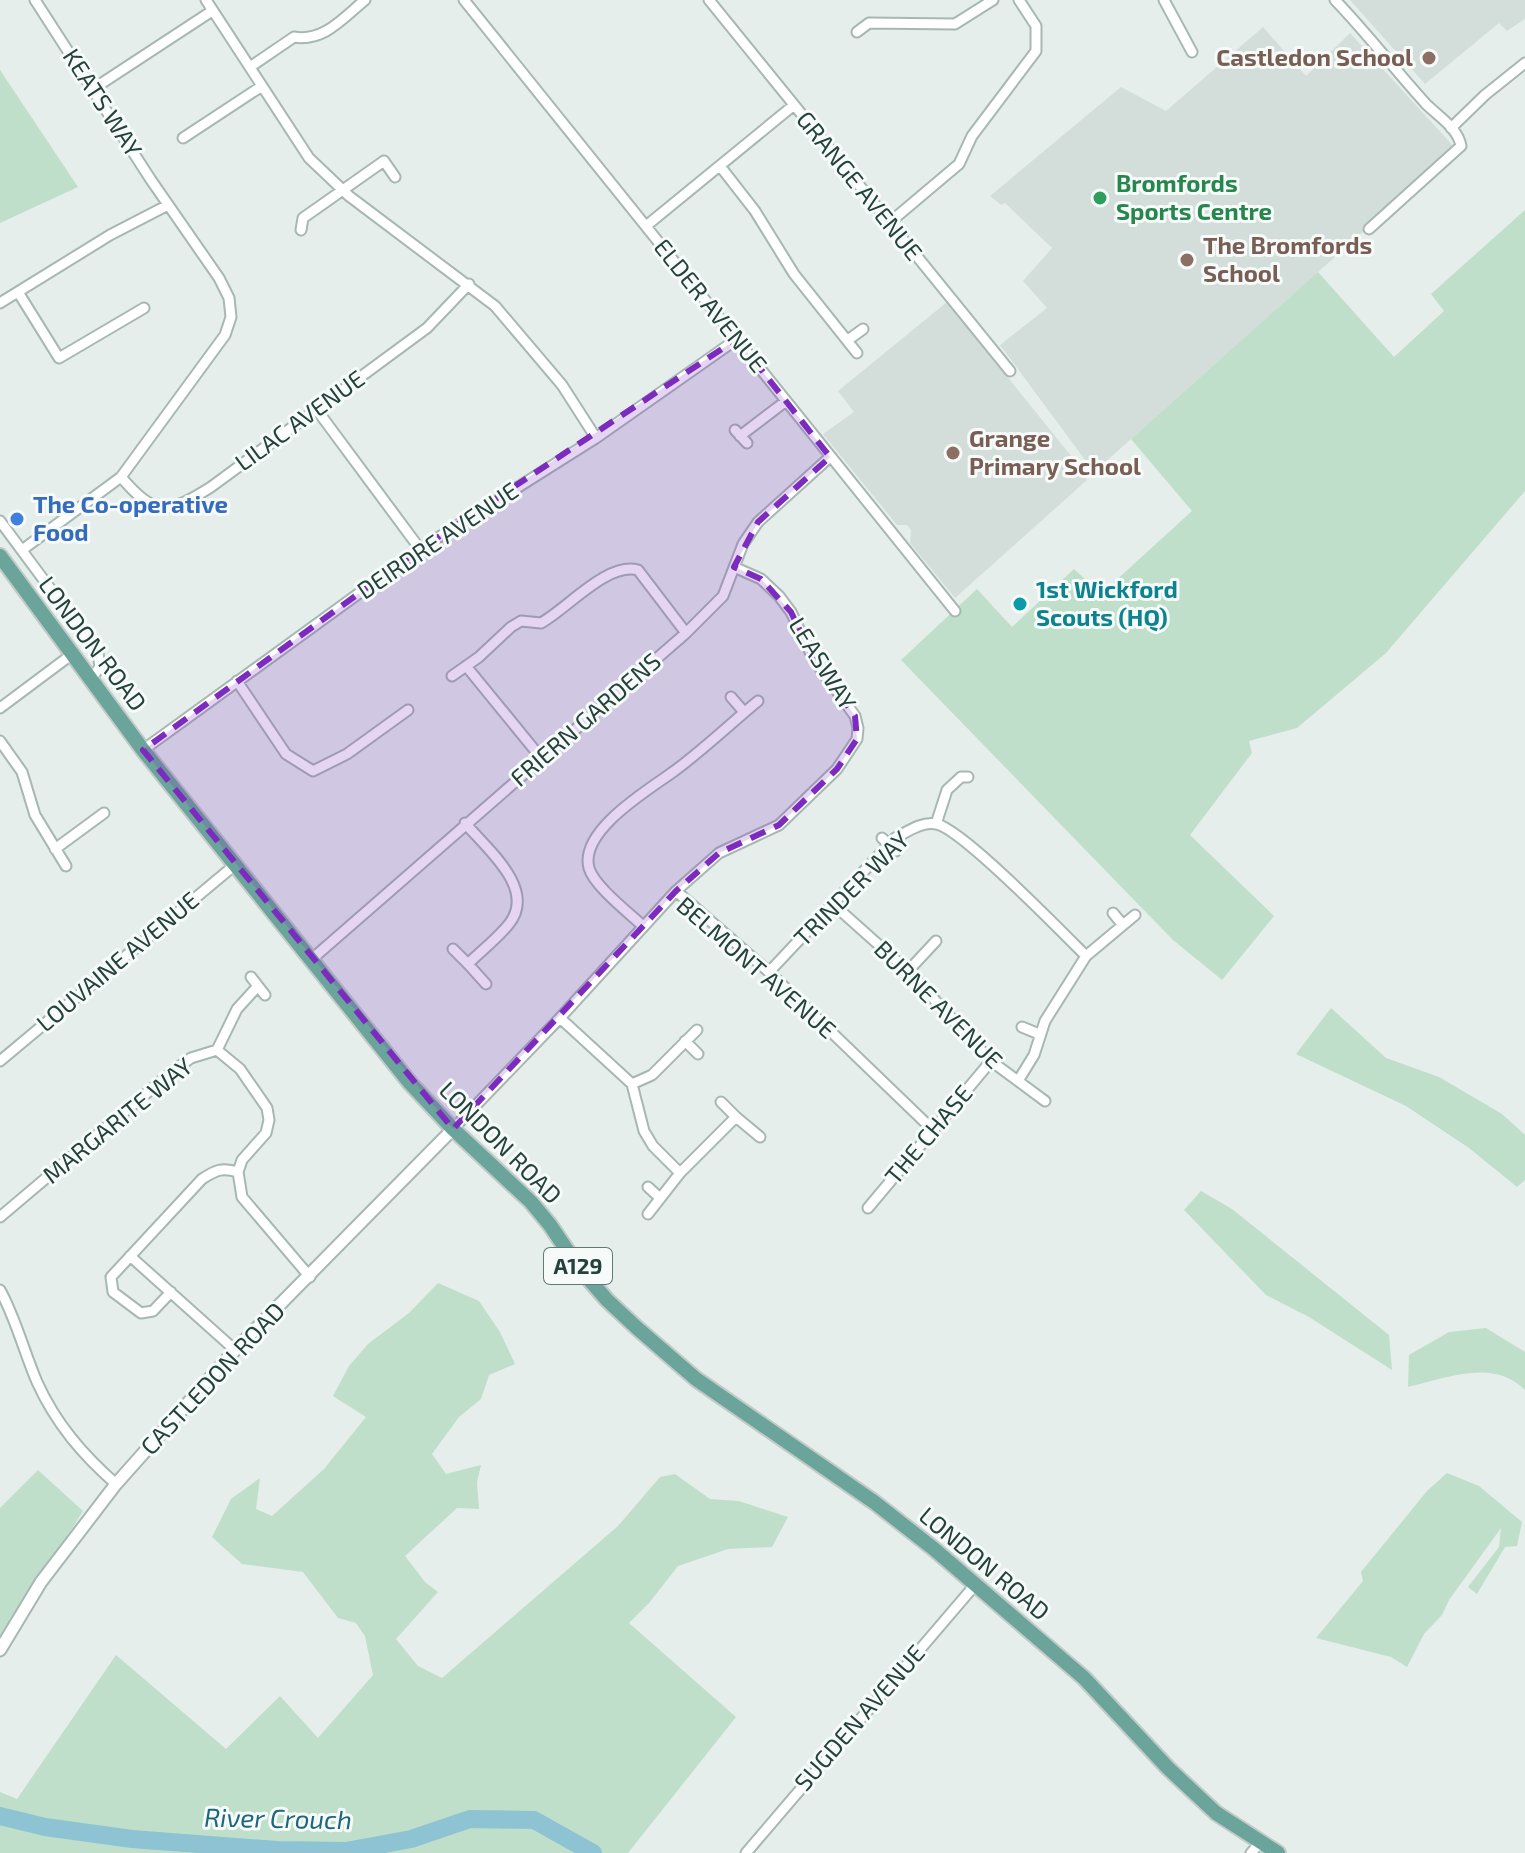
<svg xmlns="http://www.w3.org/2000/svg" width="1525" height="1853" viewBox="0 0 1525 1853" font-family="'Exo 2',sans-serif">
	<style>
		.built { fill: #d3deda }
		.green { fill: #bfdfca }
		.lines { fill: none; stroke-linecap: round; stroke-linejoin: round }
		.river { stroke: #8ec3d3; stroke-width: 18 }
		.minor-casing { stroke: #a7b7b3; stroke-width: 13 }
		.tertiary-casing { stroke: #a7b7b3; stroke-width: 15 }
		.primary-casing { stroke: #c2cac8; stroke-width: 18 }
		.minor { stroke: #fff; stroke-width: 9 }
		.tertiary { stroke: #fff; stroke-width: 11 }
		.primary { stroke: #6aa49a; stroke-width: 14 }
		.marked { fill: #7b2cbf; fill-opacity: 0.2; stroke: #7b2cbf; stroke-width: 6; stroke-dasharray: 16 10; stroke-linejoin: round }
		.education-dot { fill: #8d6e63; stroke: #f6fbf9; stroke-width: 3 }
		.leisure-dot { fill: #2e9e5b; stroke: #f6fbf9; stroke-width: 3 }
		.shop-dot { fill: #3f7fe0; stroke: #f6fbf9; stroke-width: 3 }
		.culture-dot { fill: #0f9aa8; stroke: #f6fbf9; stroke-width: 3 }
		.labels { text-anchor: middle; stroke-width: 6; stroke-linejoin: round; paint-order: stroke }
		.shield { fill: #f6fbf9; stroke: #637974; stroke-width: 2 }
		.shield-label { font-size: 22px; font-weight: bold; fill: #24413b }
		.education-label { font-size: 24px; font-weight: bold; fill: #785e54; stroke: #f6fbf9; text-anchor: start }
		.street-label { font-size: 24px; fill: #24413b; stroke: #f6fbf9 }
		.leisure-label { font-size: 24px; font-weight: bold; fill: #27864d; stroke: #f6fbf9; text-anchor: start }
		.shop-label { font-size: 24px; font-weight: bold; fill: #366cbe; stroke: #f6fbf9; text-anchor: start }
		.culture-label { font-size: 24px; font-weight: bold; fill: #0d838f; stroke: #f6fbf9; text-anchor: start }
		.water-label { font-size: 26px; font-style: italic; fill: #1d667e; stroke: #f6fbf9 }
	</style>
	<rect width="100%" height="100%" fill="#e5eeeb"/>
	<path class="built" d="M1350,0h175v19l-18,12 -8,-8 -74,61z
		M1263,27l43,49 44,-43 106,116 -362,323 -94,-127 47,-37 -24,-27 29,-33 -47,-45 -4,2 -11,-9 131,-109 45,24z
		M947,302l137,170 3,8 -132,118 -45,-55 1,-13 -4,-5h-10l-74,-91 31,-22 -16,-21z"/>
	<path class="green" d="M0,70l78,117 -78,36z
		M1525,210v281l-139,162 -89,75 -48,13 3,12 -62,82 84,81 -52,64 -49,-40 -272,-280 76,-71 35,38 62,-58 27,25 91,-83 -61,-72 187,-167 76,85 50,-46 -13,-17z
		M1331,1008l55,50 53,19 63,37 23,21v45l-8,7 -48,-39 -63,-42 -110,-52z
		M1201,1191l31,18 157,126 3,35 -83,-53 -43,-22 -82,-85z
		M438,1283l41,18 21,31 15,32 -26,11 -8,24 -22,18 -27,37 14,20 35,-9 -4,17 2,27 -22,-1 -52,48 20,26 13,10 -42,47 22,27 24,12 176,-152 42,-49 15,-3 35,25 29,2 49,16 -16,30 -44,2 -50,17 -29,37 -20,20 107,94 -108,136h-628v-61l17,7 99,-144 110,94 54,-53 38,42 55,-63 -8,-39 -9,-13 -18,-5 -35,-46 -61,-8 -30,-27 19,-38 29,-21 -4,31 16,7 52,-47 42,-52 -33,-21 16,-30 19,-22 41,-31z
		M1486,1328l39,24v38c-32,-32 -78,-12 -117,-3l1,-32 40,-23z
		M38,1470l45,41 -83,134v-137z
		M1447,1473l32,13 43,36 -5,24 -12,1 -28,47 -9,-7 31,-40 2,-19 -52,72 -7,15 -18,19 -17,33 -16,-10 -75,-19 47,-57 -2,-9 66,-81z"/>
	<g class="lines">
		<path class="river" d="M0,1816l45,11 87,12 145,11 69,1 65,-12 59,-20 64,1 59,33"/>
		<g class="minor-casing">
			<path id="minor" d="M206,0l103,158 40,38 146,110 67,79 34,53
				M464,0l491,611
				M709,0l301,371
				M1164,0l28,52
				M1335,0c32,33 60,70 91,104 12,12 32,24 35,42l-92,83
				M857,32l12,-9 86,1 38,-24
				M250,67l44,-30c30,5 49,-19 71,-37
				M93,89l119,-78
				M1451,128l34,-33 40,-32
				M183,138l79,-52
				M720,166l35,45 39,63 63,79
				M889,223l70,-59 13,-28 64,-85v-25l-17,-26
				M646,226l148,-121
				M301,230l2,-12 81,-57 11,16
				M18,292l41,66 85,-50
				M0,303l110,-68 58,-30
				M848,340l15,-11
				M317,410l103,139
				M735,430l12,13
				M740,436l46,-35
				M121,477c34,40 47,37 90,10l216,-159 42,-44
				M0,521l98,132 2,14 -10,13
				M22,550l99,-73 104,-142 6,-18 -2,-19 -10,-20 -68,-98 -116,-180
				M466,666l76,93
				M452,676l27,-19 32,-30 10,-6 20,2c27,-15 66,-61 97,-53l48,63
				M237,681l49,73 27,17 34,-17 61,-44
				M731,697l13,15
				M0,708l71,-53
				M0,741l22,31 13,43 31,51
				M143,750l277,-201 176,-111 141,-99
				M465,823c22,26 72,66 44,101 -12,15 -28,27 -41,40l18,20
				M936,824l11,-34 14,-13h7
				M882,838l14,13
				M55,849l49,-36
				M676,891l43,-38 60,-28 58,-56 20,-30 1,-11 -3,-12 -42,-58 -22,-46 -12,-16 -18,-17 -27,-12
				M834,905l74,66 83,90 54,40
				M1113,913l10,12
				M643,926c-14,-13 -49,-40 -54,-58 -10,-37 59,-78 84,-96 30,-22 57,-48 85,-71
				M453,949l15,15
				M312,959l374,-326 37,-37 20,-52 15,-22 72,-65
				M908,971l28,-30
				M769,972l126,-134c12,-6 27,-17 41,-14 25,4 126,108 150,132
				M251,977l14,18
				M560,1018l72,66 12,47 9,15 27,27
				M1022,1027l17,7
				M685,1041l13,13
				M217,1050l23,19 27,39 2,12 -3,13 -24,27 -4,12 4,25 68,80
				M217,1050l20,-41 21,-23
				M0,1061l236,-197
				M1018,1081l16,-26 11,-34 41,-65 49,-41
				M632,1084l20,-9 45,-45
				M736,1117l24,20
				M453,1129l107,-111 116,-127 93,81 164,158
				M648,1187l12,11
				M868,1208l123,-147
				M648,1214l32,-41 56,-56 -15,-15
				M0,1217l174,-147 17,-12 26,-8
				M130,1256l105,94
				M0,1290c16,29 24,62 37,92 19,42 46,73 79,102
				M171,1292l-18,19 -12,2 -28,-21 -2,-15 91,-98c14,-9 20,-12 36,-7
				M746,1853l229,-268
				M1251,1853l9,-10"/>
		</g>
		<g class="tertiary-casing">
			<path id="tertiary" d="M0,1650l41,-68 75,-98 119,-134 218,-221"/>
		</g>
		<g class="primary-casing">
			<path id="primary" d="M0,556l143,194 267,333 43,46 78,73 19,23 29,43 28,32 30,28 59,51 178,123 60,47 150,129 84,90 48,45 62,40"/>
		</g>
		<use href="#minor" class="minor"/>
		<use href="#tertiary" class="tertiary"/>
		<use href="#primary" class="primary"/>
	</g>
	<path class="marked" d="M737,339l93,118 -72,65 -24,45 27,12 30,33 22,46 42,58 2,23 -20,30 -58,56 -60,28 -43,38 -223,238 -310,-379 277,-201z"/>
	<g class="education-dot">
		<circle cx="1429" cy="58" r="8"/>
		<circle cx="1187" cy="260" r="8"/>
		<circle cx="953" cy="453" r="8"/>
	</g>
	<circle class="leisure-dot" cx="1100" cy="198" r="8"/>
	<circle class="shop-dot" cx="17" cy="519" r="8"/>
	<circle class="culture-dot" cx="1020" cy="604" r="8"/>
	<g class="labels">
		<rect class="shield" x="544" y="1248" width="68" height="36" rx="6"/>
		<g class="shield-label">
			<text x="578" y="1274">A129</text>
		</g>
		<g class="education-label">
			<text x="1413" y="66" text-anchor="end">Castledon School</text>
			<text x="1203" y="254">The Bromfords<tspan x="1203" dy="28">School</tspan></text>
			<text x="969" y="447">Grange<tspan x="969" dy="28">Primary School</tspan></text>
		</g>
		<g class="street-label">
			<text transform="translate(102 103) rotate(57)" y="8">KEATS WAY</text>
			<text transform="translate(859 186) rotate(51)" y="8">GRANGE AVENUE</text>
			<text transform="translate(710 306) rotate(51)" y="8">ELDER AVENUE</text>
			<text transform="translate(300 421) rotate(-36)" y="8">LILAC AVENUE</text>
			<text transform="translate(438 541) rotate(-34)" y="8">DEIRDRE AVENUE</text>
			<text transform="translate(92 644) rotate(53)" y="8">LONDON ROAD</text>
			<text transform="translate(822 664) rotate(58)" y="8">LEASWAY</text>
			<text transform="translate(586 720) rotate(-41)" y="8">FRIERN GARDENS</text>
			<text transform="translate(852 889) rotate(-45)" y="8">TRINDER WAY</text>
			<text transform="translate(118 962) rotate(-40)" y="8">LOUVAINE AVENUE</text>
			<text transform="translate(756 968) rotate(41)" y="8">BELMONT AVENUE</text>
			<text transform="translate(938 1005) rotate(45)" y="8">BURNE AVENUE</text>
			<text transform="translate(118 1121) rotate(-39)" y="8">MARGARITE WAY</text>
			<text transform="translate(929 1135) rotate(-50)" y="8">THE CHASE</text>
			<text transform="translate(500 1143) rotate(45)" y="8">LONDON ROAD</text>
			<text transform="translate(213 1379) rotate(-47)" y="8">CASTLEDON ROAD</text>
			<text transform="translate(984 1564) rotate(40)" y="8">LONDON ROAD</text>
			<text transform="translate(860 1718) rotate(-49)" y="8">SUGDEN AVENUE</text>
		</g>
		<g class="leisure-label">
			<text x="1116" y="192">Bromfords<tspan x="1116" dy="28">Sports Centre</tspan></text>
		</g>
		<g class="shop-label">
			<text x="33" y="513">The Co-operative<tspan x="33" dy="28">Food</tspan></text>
		</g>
		<g class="culture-label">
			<text x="1036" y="598">1st Wickford<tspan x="1036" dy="28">Scouts (HQ)</tspan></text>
		</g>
		<g class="water-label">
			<text transform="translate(278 1819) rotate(1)" y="9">River Crouch</text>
		</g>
	</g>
</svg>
